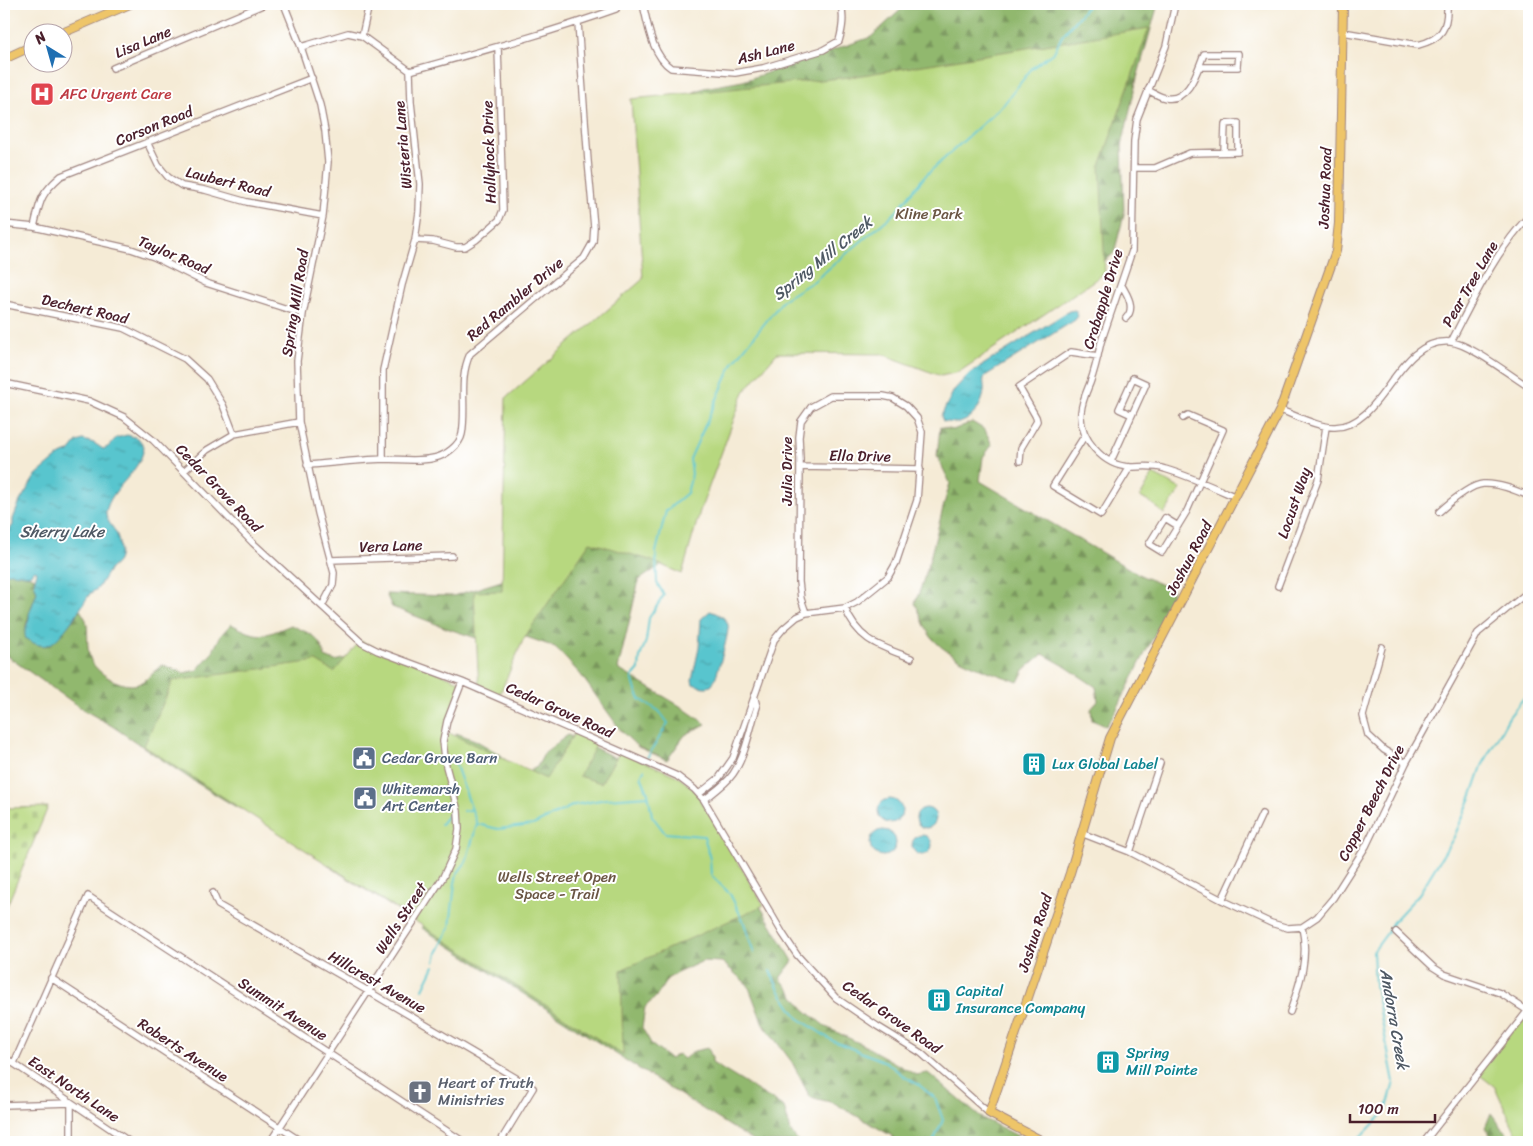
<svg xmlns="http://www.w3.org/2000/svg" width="1533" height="1146" viewBox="0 0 1533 1146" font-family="Sriracha,sans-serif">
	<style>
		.forest { fill: url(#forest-firs); stroke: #6e6c4c }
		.cemetery { fill: url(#cemetery-stones); stroke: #807c55 }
		.green { fill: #b7d87f; stroke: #807c55 }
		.water { fill: url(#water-ripples); stroke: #51727c }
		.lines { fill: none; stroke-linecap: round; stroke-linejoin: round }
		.stream { stroke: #58c5ce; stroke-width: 2 }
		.minor-casing { stroke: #a08580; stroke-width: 8 }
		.major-casing { stroke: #a08580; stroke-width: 10 }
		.minor { stroke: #fff; stroke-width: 5.5 }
		.major { stroke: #eec569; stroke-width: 8 }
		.labels { text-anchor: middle; stroke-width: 4; stroke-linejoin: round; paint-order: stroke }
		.street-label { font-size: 15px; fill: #4a1f2b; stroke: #fff }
		.health-label { font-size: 15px; fill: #be3a42; stroke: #fff; text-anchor: start }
		.park-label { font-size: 15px; fill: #6b5644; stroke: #fff }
		.service-label { font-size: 15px; fill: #4e5e75; stroke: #fff; text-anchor: start }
		.culture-label { font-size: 15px; fill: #0d838f; stroke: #fff; text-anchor: start }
		.worship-label { font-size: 15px; fill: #5b616d; stroke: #fff; text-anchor: start }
		.water-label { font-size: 16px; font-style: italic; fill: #4f5964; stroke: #fff }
	</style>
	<defs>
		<pattern id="forest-firs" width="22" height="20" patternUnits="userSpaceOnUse" patternTransform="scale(1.25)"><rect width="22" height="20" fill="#91b86e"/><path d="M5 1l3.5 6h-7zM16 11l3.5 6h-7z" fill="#78955b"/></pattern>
		<pattern id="cemetery-stones" width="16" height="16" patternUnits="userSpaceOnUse" patternTransform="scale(1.25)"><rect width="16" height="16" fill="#b7d87f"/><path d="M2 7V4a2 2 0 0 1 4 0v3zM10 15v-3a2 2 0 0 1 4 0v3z" fill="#9fb96e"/></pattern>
		<pattern id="water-ripples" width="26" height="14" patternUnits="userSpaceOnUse" patternTransform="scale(1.25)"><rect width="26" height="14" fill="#58c5ce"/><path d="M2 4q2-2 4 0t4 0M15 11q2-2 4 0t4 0" fill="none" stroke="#4b9fa7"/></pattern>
	</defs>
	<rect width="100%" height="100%" fill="#fff"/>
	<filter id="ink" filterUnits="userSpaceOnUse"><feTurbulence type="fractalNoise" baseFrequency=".02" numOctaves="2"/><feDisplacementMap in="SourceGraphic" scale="10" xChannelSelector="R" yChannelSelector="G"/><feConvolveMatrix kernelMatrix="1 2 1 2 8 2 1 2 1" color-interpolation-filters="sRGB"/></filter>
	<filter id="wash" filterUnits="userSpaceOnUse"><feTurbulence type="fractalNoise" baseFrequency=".0096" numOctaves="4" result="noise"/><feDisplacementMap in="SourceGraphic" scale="20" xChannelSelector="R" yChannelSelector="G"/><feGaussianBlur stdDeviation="1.12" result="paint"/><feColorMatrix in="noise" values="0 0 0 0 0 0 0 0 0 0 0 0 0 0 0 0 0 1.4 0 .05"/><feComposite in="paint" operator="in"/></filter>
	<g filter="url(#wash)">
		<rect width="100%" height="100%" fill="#f5ebd6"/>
		<path class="forest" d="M907,4h251l-21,74 -15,68 2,69 -10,38 -32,28 -195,69 -102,-1 -19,9 -24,29 -75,174 -28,19 -21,89 62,37 26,18 -21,11 -18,25 -29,-13 -16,-15 -41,-57 -26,-28 -43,-15 -30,8 -33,-11 -57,-22 -6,-13 67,2 55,-17 140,-297 27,-182 29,-12 39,-7 128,-44z
			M972,422l13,8 7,15 -9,12 -3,24 158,93 35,16 -10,28 -22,43 -25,50 -10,15 -14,-6 -1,-11 7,-8 -2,-14 -33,-22 -20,-11 -19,16 -6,12c-28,-11 -65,-20 -86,-44 -8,-10 -11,-24 -17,-35 16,-39 23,-80 35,-120l-13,-27 3,-29 13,3z
			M9,572c5,0 22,4 26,6v8l2,6 -11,33v14l14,6 9,-1 23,-23 8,-11c2,3 4,6 6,10 3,10 0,27 4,38 5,15 32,31 48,26 9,-3 17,-13 24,-19l22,8 13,-3 15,-17 9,-18 10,-11c29,15 31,13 60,1 19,9 28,10 34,32l10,4 20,-5 56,258 -9,-1 -72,-46 -25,-25 -45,-27 -24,-8 -44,-27 -80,-54 -28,-16 -80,-56v-80z
			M456,733l19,7 26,15 18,21 18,-9 8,-15 23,-17 79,38 110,128 36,60 -13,17 24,31 22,18 41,20 49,28 12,-2 52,44 50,25h-135l-3,-6 -58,-33 -24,-6 -18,-35 -29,-38 -15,-39 -26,-23 -19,-1 -26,12 -10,6 -10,17 -12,11 -3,21 10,17 18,14 8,-5 6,5 10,-8 14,-3 4,9v6l72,44 7,25 7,10h-43l-122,-77 -211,-137 38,-178z
			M1491,1113l22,29h-17l-11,-14z"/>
		<path class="cemetery" d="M48,807l-44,106v-105z"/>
		<path class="green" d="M1149,28l-49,138 5,107 -146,99 -18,4 -59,-22 -105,-1 -33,39 -44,119 -18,63 -32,-14 -60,-18 -66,96 -26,60 -19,-8 -5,-98 28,-1 4,-193 137,-119 -12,-180 219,-22z
			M1153,474l28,15 -17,25 -10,-9 -14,-8z
			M360,641l102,41 -17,49 101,48 29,-47 23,10 -19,34 22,7 19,-32 57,25 17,13 70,116 -143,65 2,85 -479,-309 29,-65 143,-20 18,11z
			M1529,1010v132h-9l-25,-55 -18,-14z"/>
		<path class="water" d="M1075,310l3,6 -3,4 -90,56c-3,5 0,10 -1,15 -1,13 -12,30 -26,32 -5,0 -10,-1 -15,-2l-2,-5 13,-26 16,-17 99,-62z
			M127,435l11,3 6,8c-2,25 -30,39 -37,62 -4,10 4,16 8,23 4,6 6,20 4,26 -1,6 -5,8 -9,12 -5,6 -8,13 -12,19 -3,3 -7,4 -9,7 -7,11 -29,47 -41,50 -8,2 -15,-2 -22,-6 -4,-9 4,-16 3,-25l8,-22 -3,-9 3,-12 -3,-1 -4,5c-9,1 -17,-4 -26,-1v-37l9,-12v-6l7,-18 16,-26 24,-20 9,-3 8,-10 6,-2 11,3 9,6 5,-2 8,-9z
			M710,611c8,3 15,5 18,14 2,5 -12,56 -16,60 -5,4 -14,1 -19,-1l-1,-4 7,-32 2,-29z
			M878 811a12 12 0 1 1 24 0a12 12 0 1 1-24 0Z
			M916 818a10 10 0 1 1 20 0a10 10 0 1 1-20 0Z
			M870 843a13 13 0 1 1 26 0a13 13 0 1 1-26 0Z
			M912 845a10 10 0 1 1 20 0a10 10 0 1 1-20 0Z"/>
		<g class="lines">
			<path class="stream" d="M453,757l24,67
				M647,758l21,-35 -9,-12 -19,-12 -4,-8 -4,-14 7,-8 1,-12 6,-16 3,-23 15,-23 -7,-12 -1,-31 10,-41 21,-18 5,-19 -2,-15 43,-96 51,-64 30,-18 82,-69 29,-36 79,-72 28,-36 22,-16 8,-16 27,-32
				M644,770l-3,6 7,17 4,23 13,17 39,3 6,23 1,16 19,19 13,26 11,33
				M463,811l7,-1
				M441,824l9,-11
				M435,962l2,-9 13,-26 5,-44 2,-9 9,-12 11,-38 21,5 35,-4 41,-20 32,-6 42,-3
				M770,971l9,19 19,28 35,23 53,21 19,15 14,8 16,13 8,22 -10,22
				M423,989l11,-23
				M1356,1142l30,-31 8,-29 -19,-97 -2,-33 14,-19 5,-10 27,-29 35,-57 18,-42 10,-29 27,-49 20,-26"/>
		</g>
	</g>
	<g filter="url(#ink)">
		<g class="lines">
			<g class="minor-casing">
				<path id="minor" d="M284,4l17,43 19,58 5,26 3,31 -5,54 -20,98 -6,47 2,61 19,91 16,60 -1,12 -11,21
					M643,4c5,22 9,51 28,64l64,5 28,-5 60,-18 16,-9c4,-14 5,-24 2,-37
					M1175,4l-9,42 -29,73 -3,22 -2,110 -31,91c-3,14 -6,28 -11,41 -4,10 -8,18 -9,29 -2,26 22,54 49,55 12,0 23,-2 35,2 24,7 48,18 71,28
					M1343,32l75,13c24,-6 30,-17 29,-41
					M362,36l7,-32
					M301,47l47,-14 14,3 48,35
					M113,68l152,-64
					M410,71c69,-19 139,-38 206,-62
					M1148,90c5,3 12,7 18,8 23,4 31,-27 38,-44h35l-1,13h-39
					M147,142l11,23 10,12 14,9 23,4 42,12 76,14
					M1134,168h21l35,-15 48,-1v-29l-13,1 -1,28
					M4,224l30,3 97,22 23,8 52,26 97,31
					M34,227c6,-26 6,-33 27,-51l251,-98
					M415,240l18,1 23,6h9l11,-7 23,-20 4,-10 -5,-163
					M1121,284c6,10 15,24 5,34
					M4,304l119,24 62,31 22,20 16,26 11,29
					M1451,342c23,-44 44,-90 78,-126
					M4,383l85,18 35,16 29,23 100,103 109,100 16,8 84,31 215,94 17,13 10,11 79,134 14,21 39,43 41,28 44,27 68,60
					M1280,410c15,5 39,18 55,17 50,-1 60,-89 115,-85 19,1 61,34 79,45
					M1085,435l-32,51 48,29 29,-48
					M383,459v-89l19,-85 13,-45 4,-28 1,-28 -9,-82 -1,-31
					M1020,461l1,-13 16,-27 -1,-4 -17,-30 52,-35 27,4
					M1111,461l35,-77 -13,-6 -14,31 13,6
					M307,465c26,-2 52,-5 77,-6 17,0 34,3 50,-1 11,-2 26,-13 28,-24 5,-28 -4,-54 8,-80l114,-96 9,-16 1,-15 -6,-66 -10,-138
					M800,467l120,2
					M184,471l23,-21 27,-16 65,-12
					M1439,512c10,-9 31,-27 44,-28 15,-1 32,6 46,12
					M1178,526l-13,-8 -16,26 13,8 25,-41 36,-81 -35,-15 -5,3
					M331,560l121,-4
					M1278,586l40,-106 8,-53
					M845,608c13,33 35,38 66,50
					M1382,647l-19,69 5,19 16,15 22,13
					M699,794l20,-16 14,-20 41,-118 9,-11 14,-12 9,-4 39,-5 12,-6 31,-25 8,-14 21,-63 5,-68 -5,-14 -11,-12 -13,-8 -10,-2h-52l-20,11 -10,14 -2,16 1,23 -1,122 2,17 5,14
					M704,800c10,-8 22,-16 29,-26 13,-19 17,-46 24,-67l-2,-8
					M1081,833l49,19 92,48 49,23 17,5 14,-1 15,-10 16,-19 33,-52 40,-83 72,-130 51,-42
					M1130,852l30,-89
					M213,893l5,12 150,86 165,97 -33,54
					M1222,900l40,-86
					M1396,932l37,35 11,7 56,19 28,18
					M51,978l251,164
					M1290,1012c10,-29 19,-54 12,-85
					M4,1057l126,85
					M14,1063l74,-167 376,246
					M4,1105l67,-2v39
					M270,1142l173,-265 13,-28 3,-20 -1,-18 -12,-45 -3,-25 4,-20 15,-39
					M1424,1142l105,-133"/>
			</g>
			<g class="major-casing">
				<path id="major" d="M62,33l68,-29
					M4,59l28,-13
					M1044,1142l-55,-29 81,-240 40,-135 170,-328 56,-159 3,-28 4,-219"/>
			</g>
			<use href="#minor" class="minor"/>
			<use href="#major" class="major"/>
		</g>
	</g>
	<defs>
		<g id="hospital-square" transform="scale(1.25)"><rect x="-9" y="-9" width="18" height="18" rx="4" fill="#e0444e" stroke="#fff"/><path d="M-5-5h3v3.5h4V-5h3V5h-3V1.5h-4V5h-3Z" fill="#fff"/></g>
		<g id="civic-square" transform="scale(1.25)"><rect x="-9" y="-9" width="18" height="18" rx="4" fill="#5c6f8a" stroke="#fff"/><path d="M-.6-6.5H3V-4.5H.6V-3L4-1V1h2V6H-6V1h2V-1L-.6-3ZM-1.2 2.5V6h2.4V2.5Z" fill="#fff"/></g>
		<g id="building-square" transform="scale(1.25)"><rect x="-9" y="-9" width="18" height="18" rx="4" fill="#0f9aa8" stroke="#fff"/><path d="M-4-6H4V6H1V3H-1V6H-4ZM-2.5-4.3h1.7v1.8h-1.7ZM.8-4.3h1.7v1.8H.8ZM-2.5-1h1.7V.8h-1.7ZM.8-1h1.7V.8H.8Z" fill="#fff"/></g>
		<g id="church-square" transform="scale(1.25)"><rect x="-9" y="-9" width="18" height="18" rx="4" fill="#6b7280" stroke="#fff"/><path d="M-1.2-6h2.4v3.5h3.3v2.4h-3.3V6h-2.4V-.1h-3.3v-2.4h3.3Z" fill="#fff"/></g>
	</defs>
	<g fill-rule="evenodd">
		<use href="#hospital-square" x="42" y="94"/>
		<use href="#civic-square" x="364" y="758"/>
		<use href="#building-square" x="1034" y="764"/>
		<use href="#civic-square" x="365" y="798"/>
		<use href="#building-square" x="939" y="1000"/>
		<use href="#building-square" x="1108" y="1062"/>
		<use href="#church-square" x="420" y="1092"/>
	</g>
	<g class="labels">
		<g class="street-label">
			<text transform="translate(143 42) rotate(-23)" y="5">Lisa Lane</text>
			<text transform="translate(766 52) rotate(-14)" y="5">Ash Lane</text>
			<text transform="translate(154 126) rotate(-22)" y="5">Corson Road</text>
			<text transform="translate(403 145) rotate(-95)" y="5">Wisteria Lane</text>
			<text transform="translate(489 152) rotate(-92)" y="5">Hollyhock Drive</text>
			<text transform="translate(228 182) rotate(14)" y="5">Laubert Road</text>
			<text transform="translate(1325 188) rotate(-88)" y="5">Joshua Road</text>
			<text transform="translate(174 255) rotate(23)" y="5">Taylor Road</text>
			<text transform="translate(1470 284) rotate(-60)" y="5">Pear Tree Lane</text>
			<text transform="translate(515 299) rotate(-40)" y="5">Red Rambler Drive</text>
			<text transform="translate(1103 299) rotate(-73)" y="5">Crabapple Drive</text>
			<text transform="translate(295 303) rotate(-81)" y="5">Spring Mill Road</text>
			<text transform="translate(85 309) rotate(13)" y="5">Dechert Road</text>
			<text transform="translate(860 456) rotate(1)" y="5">Ella Drive</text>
			<text transform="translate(787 471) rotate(-90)" y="5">Julia Drive</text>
			<text transform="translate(219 488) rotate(46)" y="5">Cedar Grove Road</text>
			<text transform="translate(1294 503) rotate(-71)" y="5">Locust Way</text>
			<text transform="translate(391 546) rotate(-2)" y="5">Vera Lane</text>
			<text transform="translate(1189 558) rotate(-62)" y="5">Joshua Road</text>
			<text transform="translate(560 710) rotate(24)" y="5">Cedar Grove Road</text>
			<text transform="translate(1371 803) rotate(-63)" y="5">Copper Beech Drive</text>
			<text transform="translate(401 918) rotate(-57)" y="5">Wells Street</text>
			<text transform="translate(1035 933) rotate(-72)" y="5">Joshua Road</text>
			<text transform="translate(377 982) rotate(30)" y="5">Hillcrest Avenue</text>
			<text transform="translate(283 1009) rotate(33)" y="5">Summit Avenue</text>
			<text transform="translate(892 1017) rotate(35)" y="5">Cedar Grove Road</text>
			<text transform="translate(183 1050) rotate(33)" y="5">Roberts Avenue</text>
			<text transform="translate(74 1089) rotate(34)" y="5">East North Lane</text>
		</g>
		<g class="health-label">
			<text x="60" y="99">AFC Urgent Care</text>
		</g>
		<g class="park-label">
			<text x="929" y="219">Kline Park</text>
			<text x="557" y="882">Wells Street Open<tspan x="557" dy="17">Space - Trail</tspan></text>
		</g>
		<g class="service-label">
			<text x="382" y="763">Cedar Grove Barn</text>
			<text x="382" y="794">Whitemarsh<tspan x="382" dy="17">Art Center</tspan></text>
		</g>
		<g class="culture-label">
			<text x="1052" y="769">Lux Global Label</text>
			<text x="956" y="996">Capital<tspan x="956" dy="17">Insurance Company</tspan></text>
			<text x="1126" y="1058">Spring<tspan x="1126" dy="17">Mill Pointe</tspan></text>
		</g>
		<g class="worship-label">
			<text x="438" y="1088">Heart of Truth<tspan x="438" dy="17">Ministries</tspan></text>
		</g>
		<g class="water-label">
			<text transform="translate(822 258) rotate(-39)" y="6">Spring Mill Creek</text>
			<text x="62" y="537">Sherry Lake</text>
			<text transform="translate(1395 1019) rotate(80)" y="6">Andorra Creek</text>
		</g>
	</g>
	<rect width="1533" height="1146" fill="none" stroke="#fff" stroke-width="20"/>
	<g transform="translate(48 48) rotate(323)"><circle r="24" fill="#ffffff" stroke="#b7a5aa"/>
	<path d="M0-4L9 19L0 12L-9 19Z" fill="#1f6fb2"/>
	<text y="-8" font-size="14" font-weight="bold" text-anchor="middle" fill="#4a1f2b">N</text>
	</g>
	<path d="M1350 1114v8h85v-8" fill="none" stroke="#4a1f2b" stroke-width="2.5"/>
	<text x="1358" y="1114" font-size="15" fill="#4a1f2b" stroke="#ffffff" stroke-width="4" paint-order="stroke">100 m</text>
</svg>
